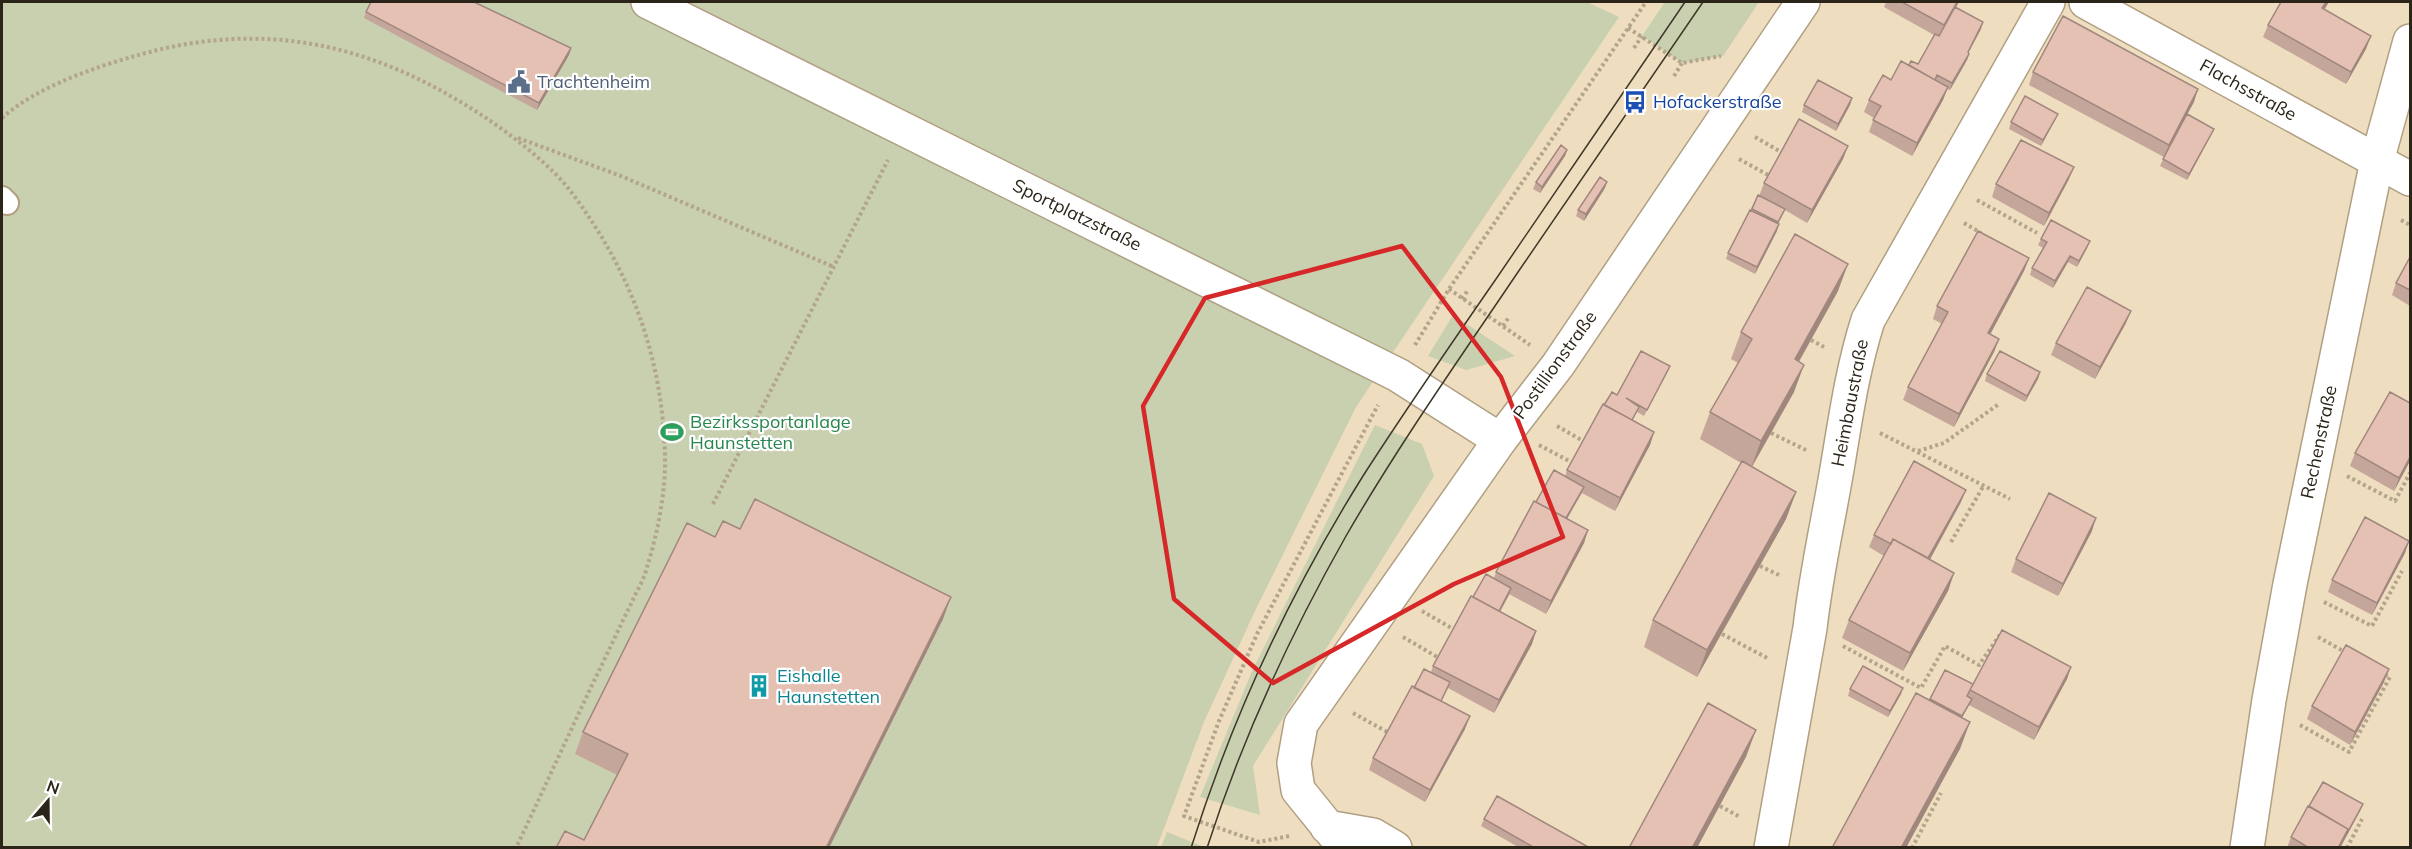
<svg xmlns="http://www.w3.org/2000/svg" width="2412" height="849" viewBox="0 0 2412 849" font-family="Mulish,sans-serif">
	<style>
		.green { fill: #c8d0b0 }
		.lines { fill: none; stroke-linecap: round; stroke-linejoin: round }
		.lane-casing { stroke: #b09f82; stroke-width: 26 }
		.street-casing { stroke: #b09f82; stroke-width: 36 }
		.secondary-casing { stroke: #b09f82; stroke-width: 36 }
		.path { stroke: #b3a48c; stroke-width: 4; stroke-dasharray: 3 3; stroke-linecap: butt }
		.lane { stroke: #fff; stroke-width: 22 }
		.street { stroke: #fff; stroke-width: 33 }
		.secondary { stroke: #fff; stroke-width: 33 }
		.tram { stroke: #3f3729; stroke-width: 1.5 }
		.wall { fill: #c5a69b }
		.shaded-wall { fill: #a0877e }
		.building { fill: #e5c1b4; stroke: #a0877e; stroke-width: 1.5 }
		.marked { fill: none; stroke: #d62828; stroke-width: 4.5; stroke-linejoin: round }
		.labels { text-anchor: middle; stroke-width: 4.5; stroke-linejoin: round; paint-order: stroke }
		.service-label { font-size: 18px; fill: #4e5e75; stroke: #fff; text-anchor: start }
		.street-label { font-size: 18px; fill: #2b2418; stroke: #fff }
		.transit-label { font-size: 18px; fill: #164399; stroke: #fff; text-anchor: start }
		.leisure-label { font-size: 18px; fill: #27864d; stroke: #fff; text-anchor: start }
		.culture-label { font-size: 18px; fill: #0d838f; stroke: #fff; text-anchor: start }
	</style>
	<rect width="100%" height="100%" fill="#efddbf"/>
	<path class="green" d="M2,2h1585l32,15 -263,390 -102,206 -50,109 -47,125 -1155,1z
		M1665,2h94l-36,54 -41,7 -40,-27z
		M1453,315l62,41 -49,14 -38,-14z
		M1375,425l47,19 12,32 -181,290 7,49 -60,-18 53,-128z
		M1167,832l37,15h-43z"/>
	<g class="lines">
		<g class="lane-casing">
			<path id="lane" d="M2,198l5,5"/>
		</g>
		<g class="street-casing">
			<path id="street" d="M2086,2l324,177
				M1327,827l46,8 22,13
				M1345,848l-47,-58 -4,-27 7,-39 199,-284
				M1771,848l39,-220c6,-54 18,-106 27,-159 9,-53 15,-98 31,-149l180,-318
				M2247,848l22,-148 21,-116 87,-423 33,-120"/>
		</g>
		<g class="secondary-casing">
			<path id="secondary" d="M648,2l750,373 102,65 58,-75 245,-363"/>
		</g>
		<path class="path" d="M1628,28l54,35 39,-7
			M1634,48l8,-12
			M1674,76l8,-13
			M2,118c33,-30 90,-50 133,-62 130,-38 240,-12 351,62 27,18 67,49 86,75 59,79 90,163 93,261 1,37 -7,78 -18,113 -3,13 -11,25 -16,37 -13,26 -25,53 -38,79 -26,55 -51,110 -77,165
			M1755,137l28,16
			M518,138l103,38 213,91
			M1739,159l31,17
			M1977,200l60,33
			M2401,220l9,5
			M1964,223l17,10
			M1449,289l81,56
			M1462,299l6,-9
			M1503,326l6,-9
			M1811,340l13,7
			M1415,345l34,-56 197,-287
			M1557,426l28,16
			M1771,433l35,17
			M1880,433l130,66
			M1539,445l34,18
			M1918,451l26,-8 55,-39
			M2347,476l48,25 15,-28
			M713,504l175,-344
			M1951,542l33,-57
			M1760,566l21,10
			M2324,602l48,24 30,-55
			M1422,611l33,19
			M1722,634l47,25
			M1403,637l36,21
			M2318,637l27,15
			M1843,646l78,42 24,-42 34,19 20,-29 3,2
			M1353,713l36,20
			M2300,725l49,27 41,-75 -7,-3
			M1720,806l20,11
			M1289,836l-30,6 -75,-26 35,-95 38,-87 121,-229
			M1912,848l29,-55
			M2347,848l15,-29"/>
		<use href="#lane" class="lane"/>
		<use href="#street" class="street"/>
		<use href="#secondary" class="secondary"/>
		<path class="tram" d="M1191,848c41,-130 100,-257 172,-372 43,-67 88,-132 133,-197 63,-92 126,-185 189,-277
			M1207,848c35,-109 83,-213 139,-312 52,-90 112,-175 170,-261 63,-91 125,-182 187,-273"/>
	</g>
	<path class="wall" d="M1886,2h73l-3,5 25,22 -13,24 1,1 -2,6 -17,30 -3,-1 -4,11 -31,56 -43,-24 5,-14 -10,-6 5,-12 22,-20 18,-15 9,-1 16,-29 -50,-28z
		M2329,2l-5,8 42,39 -20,35 -83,-47 5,-12z
		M366,12l205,36 -2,7 -32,55 -173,-92z
		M2033,72l161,30 -7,12 24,21 -24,45 -27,-14 4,-9 -135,-72z
		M1852,98l-2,7 -14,26 -34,-19 2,-7z
		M2055,120l-14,26 -32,-17 2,-7z
		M1848,146l-5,13 -36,64 -22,-13 -7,14 -1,7 -22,43 -29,-15 2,-6 30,-58 1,1 5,-13z
		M1567,150l-2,6 -25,37 -7,-4 3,-7z
		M2069,179l-25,47 -52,-29 4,-13z
		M1605,188l-21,33 -8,-5 2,-6z
		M2041,239l46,9 -10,19 -9,-5 -15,26 -23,-13 2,-7 11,-20 -5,-3z
		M2410,257v49l-18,-11 4,-12z
		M2029,258l-5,13 -34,63 9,5 -5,13 -40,75 -51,-27 5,-13 34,-63 -9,-5 4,-13z
		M1838,291l-39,71 -5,30 -42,75 44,25 -10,27 -89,158 -53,-30 9,-27 88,-157 -41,-24 10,-27 28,-49 -7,-4 10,-27z
		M2126,323l-31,56 -44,-24 5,-12z
		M1670,366l-3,7 -23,43 -7,-4 -5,8 22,12 -4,13 -35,66 -33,-18 -15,26 21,11 -4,13 -38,71 -37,-20 -9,18 36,19 -4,13 -38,69 -46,-25 -7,14 24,27 -40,73 -56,-32 4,-12 41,-70 17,-16 2,-6 61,-88 2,-6 40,-70 29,-26 2,-6 37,-65 13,-10z
		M2040,372l-2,7 -13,23 -40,-21 2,-7z
		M2410,403v58l-16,30 -44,-25 5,-13z
		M1961,502l-31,57 24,14 -6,18 -45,80 -61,-33 7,-18 35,-64 -15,-9 5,-12z
		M740,529l203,90 -114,229h-273l28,-8 33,-65 -42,-21 8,-22 132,-195z
		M2092,531l-34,65 -47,-24 5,-13z
		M2405,553l-33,62 -44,-23 4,-12z
		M2071,667l-4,12 -33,61 -65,-35 -7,13 -2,31 -31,-49 16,-30 28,14z
		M2384,682l-34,63 -43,-26 5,-13z
		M1850,689l51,5 -13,23 -40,-21z
		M2363,804l-3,7 -20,37h-53l4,-11z
		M1484,819l106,29h-70l-39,-22z"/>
	<path class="shaded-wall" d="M1957,2h2l-20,35 5,-12z
		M2326,2h3l-12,19 5,-13z
		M1983,22l-2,7 -16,30 3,-7z
		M2371,36l-5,13 -20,35 5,-12z
		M571,48l-2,7 -32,55 2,-7z
		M1969,54l-2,6 -17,30 2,-7z
		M1948,87l-5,13 -31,56 5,-13z
		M2198,89l-4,13 -30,55 5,-12z
		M1852,98l-2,7 -14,26 2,-7z
		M2058,114l-3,6 -14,26 2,-6z
		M2214,129l-3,6 -24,45 2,-6z
		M1848,146l-5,13 -36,64 5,-13z
		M1567,150l-2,6 -25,37 2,-6z
		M2074,167l-5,12 -25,47 5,-13z
		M1607,182l-2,6 -21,33 2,-7z
		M1779,224l-2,7 -22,43 2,-7z
		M2090,241l-3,7 -10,19 2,-6z
		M2070,256l-2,6 -15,26 2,-7z
		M2029,258l-5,13 -40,75 4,-13z
		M1848,264l-10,27 -53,95 10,-27z
		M2131,311l-5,12 -31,56 5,-12z
		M1999,339l-5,13 -40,75 5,-13z
		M1804,365l-10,27 -43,76 10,-27z
		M2040,372l-2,7 -13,23 2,-6z
		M1654,432l-4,13 -35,66 5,-13z
		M2410,457v4l-16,30 5,-13z
		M1584,487l-3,6 -20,37 2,-7z
		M1966,490l-5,12 -40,74 4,-13z
		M1796,492l-10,27 -89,158 10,-27z
		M2096,518l-4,13 -34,65 5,-12z
		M1588,530l-4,13 -38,71 5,-13z
		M2409,541l-4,12 -33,62 5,-12z
		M1954,573l-6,18 -45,80 7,-18z
		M1511,588l-2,7 -15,27 2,-6z
		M951,597l-8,22 -114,229h-3z
		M1536,631l-4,13 -38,69 5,-13z
		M2071,667l-4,12 -33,61 5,-13z
		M2389,669l-5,13 -34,63 5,-13z
		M1903,688l-2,6 -13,23 2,-6z
		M1470,716l-5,13 -40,73 5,-12z
		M1970,722l-10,27 -54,99h-5z
		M1756,730l-10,27 -49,91h-5z
		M2363,804l-3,7 -20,37h-2z"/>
	<path class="building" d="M371,2h103l97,46 -32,55 -173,-91z
		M1902,2h55l-13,23z
		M2281,2h45l-4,6 49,28 -20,36 -83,-47z
		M1955,7l28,15 -15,30 1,2 -17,29 -15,-8 -2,5 -26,-15 2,-4 7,3 17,-30 4,2z
		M2063,16l135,73 -29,56 -136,-73z
		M1901,61l47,26 -31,56 -44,-23 8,-14 -12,-6 14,-25 8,5z
		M1818,80l34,18 -14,26 -34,-19z
		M2025,96l33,18 -15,26 -32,-18z
		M2187,114l27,15 -25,45 -26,-15z
		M1799,119l49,27 -36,64 -48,-27z
		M2021,140l53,27 -25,46 -53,-29z
		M1561,145l6,5 -25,37 -6,-5z
		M1600,177l7,5 -21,32 -8,-4z
		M1758,195l27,14 -7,13 -26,-13z
		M1750,210l29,14 -22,43 -29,-14z
		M2051,220l39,21 -11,20 -9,-5 -15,25 -23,-13 15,-26 -6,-3z
		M1978,231l51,27 -41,75 11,6 -40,75 -51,-27 40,-75 -11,-6z
		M1795,234l53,30 -53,95 9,6 -43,76 -51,-29 42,-73 -11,-7z
		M2410,257v33l-14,-7z
		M2087,287l44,24 -31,56 -44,-24z
		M1641,351l29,15 -23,44 -21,-12 13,9 -7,13 -28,-15 8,-13 5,3z
		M2000,351l40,21 -13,24 -40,-22z
		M2390,392l20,11v54l-11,21 -44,-25z
		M1603,404l51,28 -34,66 -53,-28z
		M1742,461l54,31 -89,158 -54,-30z
		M1914,461l52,29 -38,68 -35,-19 -2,5 -17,-9z
		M1554,470l30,17 -18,31 -30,-16z
		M2049,493l47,25 -33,66 -47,-25z
		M755,499l196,98 -125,251h-270l9,-17 19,9 44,-86 -45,-22 104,-209 28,14 8,-16 17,8z
		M1534,501l54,29 -37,71 -55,-29z
		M2365,517l44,24 -32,62 -45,-23z
		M1893,539l61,34 -44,80 -61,-33z
		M1486,574l25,14 -12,23 -26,-14z
		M1471,596l65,35 -37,69 -66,-34z
		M2002,630l69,37 -32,60 -69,-37z
		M2346,645l43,24 -34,63 -43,-26z
		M1863,666l40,22 -13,23 -40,-22z
		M1424,669l26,13 -9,19 -27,-13z
		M1945,670l28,14 -6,12 5,3 -10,17 -32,-17z
		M1412,686l58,30 -40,74 -57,-32z
		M1916,693l54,29 -69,126h-69z
		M1708,703l48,27 -64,118h-63z
		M2323,782l40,22 -17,31 2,-6 -39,-23z
		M1497,796l93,52h-55l-51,-29z
		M2308,806l40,23 -10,19h-29l-18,-11z"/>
	<path class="marked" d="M1402,246l99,131 62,160 -109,47 -181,99 -99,-84 -31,-193 62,-108z"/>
	<defs>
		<g id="civic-bare" transform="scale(1.8)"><path d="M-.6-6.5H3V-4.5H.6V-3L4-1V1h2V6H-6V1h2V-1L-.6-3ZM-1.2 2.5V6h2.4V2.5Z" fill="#5c6f8a" stroke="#fff" stroke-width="2.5" paint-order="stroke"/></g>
		<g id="bus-bare" transform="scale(1.8)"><path d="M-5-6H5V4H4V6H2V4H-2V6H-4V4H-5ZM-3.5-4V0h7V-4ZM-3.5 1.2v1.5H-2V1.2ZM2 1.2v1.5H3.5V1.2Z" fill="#1a4fb4" stroke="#fff" stroke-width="2.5" paint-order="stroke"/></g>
		<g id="stadium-bare" transform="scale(1.8)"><path d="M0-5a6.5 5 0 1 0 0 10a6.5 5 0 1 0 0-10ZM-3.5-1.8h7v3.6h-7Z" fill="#2e9e5b" stroke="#fff" stroke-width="2.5" paint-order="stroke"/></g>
		<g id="building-bare" transform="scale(1.8)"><path d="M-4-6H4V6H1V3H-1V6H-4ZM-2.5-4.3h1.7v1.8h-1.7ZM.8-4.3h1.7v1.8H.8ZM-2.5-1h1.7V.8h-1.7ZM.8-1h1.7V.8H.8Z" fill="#0f9aa8" stroke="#fff" stroke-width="2.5" paint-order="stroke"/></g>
	</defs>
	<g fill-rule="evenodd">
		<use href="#civic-bare" x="519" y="82"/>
		<use href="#bus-bare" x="1635" y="102"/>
		<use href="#stadium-bare" x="672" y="432"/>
		<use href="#building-bare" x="759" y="686"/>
	</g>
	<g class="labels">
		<g class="service-label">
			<text x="537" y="88">Trachtenheim</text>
		</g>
		<g class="street-label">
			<text transform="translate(2248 90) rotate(29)" y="6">Flachsstraße</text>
			<text transform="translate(1077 215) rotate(26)" y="6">Sportplatzstraße</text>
			<text transform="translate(1555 365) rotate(-54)" y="6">Postillionstraße</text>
			<text transform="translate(1850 403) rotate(-79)" y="6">Heimbaustraße</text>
			<text transform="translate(2319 442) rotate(-78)" y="6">Rechenstraße</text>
		</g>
		<g class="transit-label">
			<text x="1653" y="108">Hofackerstraße</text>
		</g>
		<g class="leisure-label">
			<text x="690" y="428">Bezirkssportanlage<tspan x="690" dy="21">Haunstetten</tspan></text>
		</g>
		<g class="culture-label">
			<text x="777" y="682">Eishalle<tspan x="777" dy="21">Haunstetten</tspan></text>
		</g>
	</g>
	<rect width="2412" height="849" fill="none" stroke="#2b2418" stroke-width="6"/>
	<g transform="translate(48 801) rotate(20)" stroke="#ffffff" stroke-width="4.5" paint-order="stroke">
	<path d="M0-4.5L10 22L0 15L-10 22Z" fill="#2b2418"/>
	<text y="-9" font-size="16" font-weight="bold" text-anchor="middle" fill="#2b2418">N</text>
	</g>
</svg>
